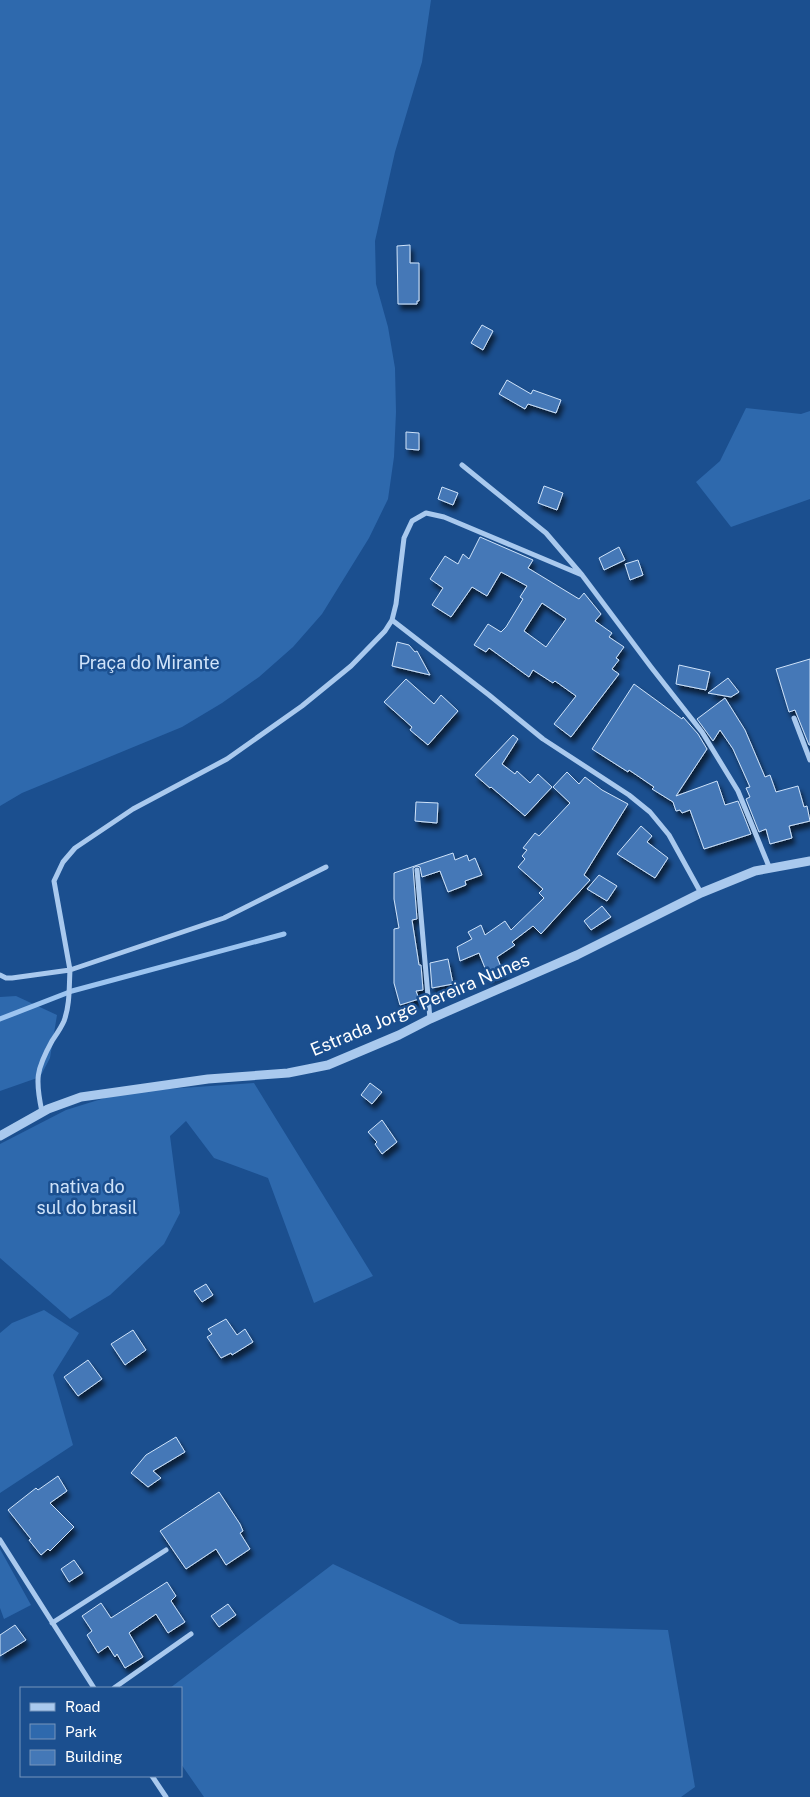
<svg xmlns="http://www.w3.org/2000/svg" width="810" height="1797" viewBox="0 0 810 1797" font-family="'Public Sans',sans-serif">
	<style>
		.green { fill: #2e69ad }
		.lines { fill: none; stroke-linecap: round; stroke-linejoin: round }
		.stream { stroke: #9cc4f0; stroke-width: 5 }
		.building { fill: #4478b7; stroke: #cfe3fa; fill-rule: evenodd; filter: url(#shadow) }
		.minor { stroke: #a9c9ee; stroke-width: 5 }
		.tertiary { stroke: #a9c9ee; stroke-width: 9 }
		.labels { text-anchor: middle; stroke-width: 5; stroke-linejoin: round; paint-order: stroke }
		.park-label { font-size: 18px; fill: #cfe3fa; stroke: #1b4f8f }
		.street-label { font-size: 18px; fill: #fff; stroke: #1b4f8f }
	</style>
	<defs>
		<filter id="shadow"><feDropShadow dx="3" dy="5.5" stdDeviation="2.5" flood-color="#0009"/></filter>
	</defs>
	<rect width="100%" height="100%" fill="#1b4f8f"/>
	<path class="green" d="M0,0h431l-9,62 -27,90 -20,89 1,43 12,43 7,41 1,44 -2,45 -6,42 -19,39 -47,76 -29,33 -34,30 -37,26 -40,24 -160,66 -22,13z
		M746,408l55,6 9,-3v88l-79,28 -35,-45 24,-21z
		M16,996l41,19 -7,43 -10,19 -40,14v-94z
		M254,1083l119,193 -59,27 -46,-125 -54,-20 -28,-37 -16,15 10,77 -16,31 -54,51 -40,24 -70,-61v-114l66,-34 58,-18z
		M44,1310l35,23 -26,42 20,70 -73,48v-160l12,-10z
		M0,1549l31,56 -27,14 -4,-11z
		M333,1564l127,60 208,6 27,157 -14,10h-477l-23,-33v-76h-11z"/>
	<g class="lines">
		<path class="stream" d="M0,1019l72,-28 212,-57"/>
	</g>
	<path class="building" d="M410,245v18h9v38h-2v3h-19l-1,-58z
		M482,325l11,6 -10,19 -12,-7z
		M507,380l24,14 2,-4 28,10 -5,13 -28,-9 -3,5 -26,-15z
		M406,432l13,1v17l-13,-1z
		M544,486l19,7 -6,17 -19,-7z
		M442,487l16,6 -5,12 -15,-6z
		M480,537l53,23 -5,8 51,31 5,-6 17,21 -6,7 17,12 -3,4 15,10 -8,11 3,2 -7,9 7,5 -48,63 -17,-13 22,-28 -21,-15 -2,2 -20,-13 -4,7 -40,-29 -3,4 -12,-7 14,-21 13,8 5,-5 17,-28 -3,-2 7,-11 -26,-14 -14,24 -15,-9 -21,30 -19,-12 11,-17 -13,-9 15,-23 13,8 5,-10 6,5zM542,603l24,16 -20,28 -22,-16z
		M619,547l6,13 -21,10 -5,-12z
		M638,560l5,15 -13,5 -5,-16z
		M397,642l12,3 6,7 2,-1 13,24 -38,-9z
		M810,659v86h-1l-14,-35 -6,2 -13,-43z
		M679,665l31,7 -4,18 -30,-6z
		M728,678l11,14 -8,5 -23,-4z
		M406,679l28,25 7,-9 17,16 -30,34 -18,-15 2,-3 -28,-25z
		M634,684l48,35 1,-2 15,17 9,15 -31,47 41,-15 8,24 13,-4 13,33 -47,15 -14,-39 -8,3 -2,-3 -4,1 -3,-9 -21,-13 2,-2 -25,-17 -1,2 -36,-23z
		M725,698l20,32 20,47 5,-2 6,17 22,-6 6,21 3,-1 3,15 -21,5 3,12 -22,6 -4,-15 -7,3 -13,-33 4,-2 -4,-9 4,-1 -17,-38 -13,-19 -7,11 -16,-22z
		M513,735l5,4 -16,25 13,10 2,-3 13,12 8,-9 14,13 -27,29 -34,-29 -1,1 -15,-13z
		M567,772l12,12 6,-7 17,13 26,14 -44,71 6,5 -49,54 -8,-8 -21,16 3,3 -18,12 6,15 -14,6 -10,-25 -19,8 -3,-14 15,-8 -4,-7 13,-7 4,10 20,-14 6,9 33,-32 -5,-5 4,-4 -25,-22 7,-8 -3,-3 5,-6 -4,-2 12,-15 4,3 31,-33 -17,-16z
		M416,802l22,1 -1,20 -22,-2z
		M641,826l11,10 -5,6 21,16 -13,20 -38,-24z
		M453,853l2,7 12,-5 2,6 6,-3 7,17 -17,6 1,4 -18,7 -8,-21 -18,6 -2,-10 -3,-1 -4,2 4,51 -5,1 7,45h2l2,25 -7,1 3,8 -19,6 -6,-22v-54l5,-1 -5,-29v-26z
		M599,875l18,11 -10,15 -20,-12z
		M602,906l9,11 -20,13 -7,-9z
		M448,959l5,25 -21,4 -2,-25z
		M370,1083l12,9 -10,12 -11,-9z
		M382,1120l15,22 -15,12 -7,-10 2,-2 -9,-10z
		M206,1284l7,11 -11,7 -8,-11z
		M226,1319l11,16 8,-6 8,13 -21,13 -1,-2 -10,5 -14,-21 5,-3 -4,-5z
		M133,1330l13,20 -21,15 -14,-21z
		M88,1360l14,19 -24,17 -14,-19z
		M176,1437l9,15 -32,19 8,7 -13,9 -17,-14 15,-18z
		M58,1476l9,15 -17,12 24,24 -24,24 -2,-2 -7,6 -12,-15 2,-1 -23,-29 28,-22 2,2z
		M219,1492l21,32 3,7 -3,2 10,16 -24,16 -10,-16 -30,20 -26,-38z
		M74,1560l9,13 -14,9 -8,-13z
		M167,1582l9,14 -5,5 14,21 -17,11 -12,-19 -26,18 -1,1 14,24 -18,11 -8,-14 -2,3 -7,-11 -10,7 -11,-18 5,-4 -10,-15 19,-13 10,15z
		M228,1604l8,11 -17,12 -8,-11z
		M15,1625l11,15 -26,16v-21z"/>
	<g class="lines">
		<path class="minor" d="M462,465l84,68 36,42 69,92 51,65 36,59 32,78
			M582,575l-138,-58 -18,-4 -14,8 -8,17 -8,66 -4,16 97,75 54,44 86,56 21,17 19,23 32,58
			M794,718l16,42
			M417,870l13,149
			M0,975l6,3h6l58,-8 -16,-89 9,-19 12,-14 58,-39 94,-50 75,-53 49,-40 34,-35 7,-11
			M42,1112c-7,-33 -6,-42 10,-71 4,-6 9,-13 12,-20 6,-16 5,-34 6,-51l154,-52 102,-51
			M0,1540l94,148
			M52,1623l114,-73
			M114,1688l77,-54
			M152,1776l14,21"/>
		<path class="tertiary" d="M0,1136l48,-27 33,-12 127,-18 80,-6 40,-8 71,-30 31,-16 147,-64 124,-62 54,-22 55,-10"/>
	</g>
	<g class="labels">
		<g class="park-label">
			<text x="149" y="669">Praça do Mirante</text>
			<text x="87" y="1193">nativa do<tspan x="87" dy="21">sul do brasil</tspan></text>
		</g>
		<g class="street-label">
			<text transform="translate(420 1005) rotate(-23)" y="6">Estrada Jorge Pereira Nunes</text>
		</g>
	</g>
	<rect x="20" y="1687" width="162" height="90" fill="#1b4f8f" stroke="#7695bc"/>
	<rect x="30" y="1703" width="25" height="8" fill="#a9c9ee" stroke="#7695bc"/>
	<text x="65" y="1712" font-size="15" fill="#ffffff">Road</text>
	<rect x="30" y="1724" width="25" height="15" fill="#2e69ad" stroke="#7695bc"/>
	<text x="65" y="1737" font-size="15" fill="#ffffff">Park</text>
	<rect x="30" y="1750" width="25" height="15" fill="#4478b7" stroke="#7695bc"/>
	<text x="65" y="1762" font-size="15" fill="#ffffff">Building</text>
</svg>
